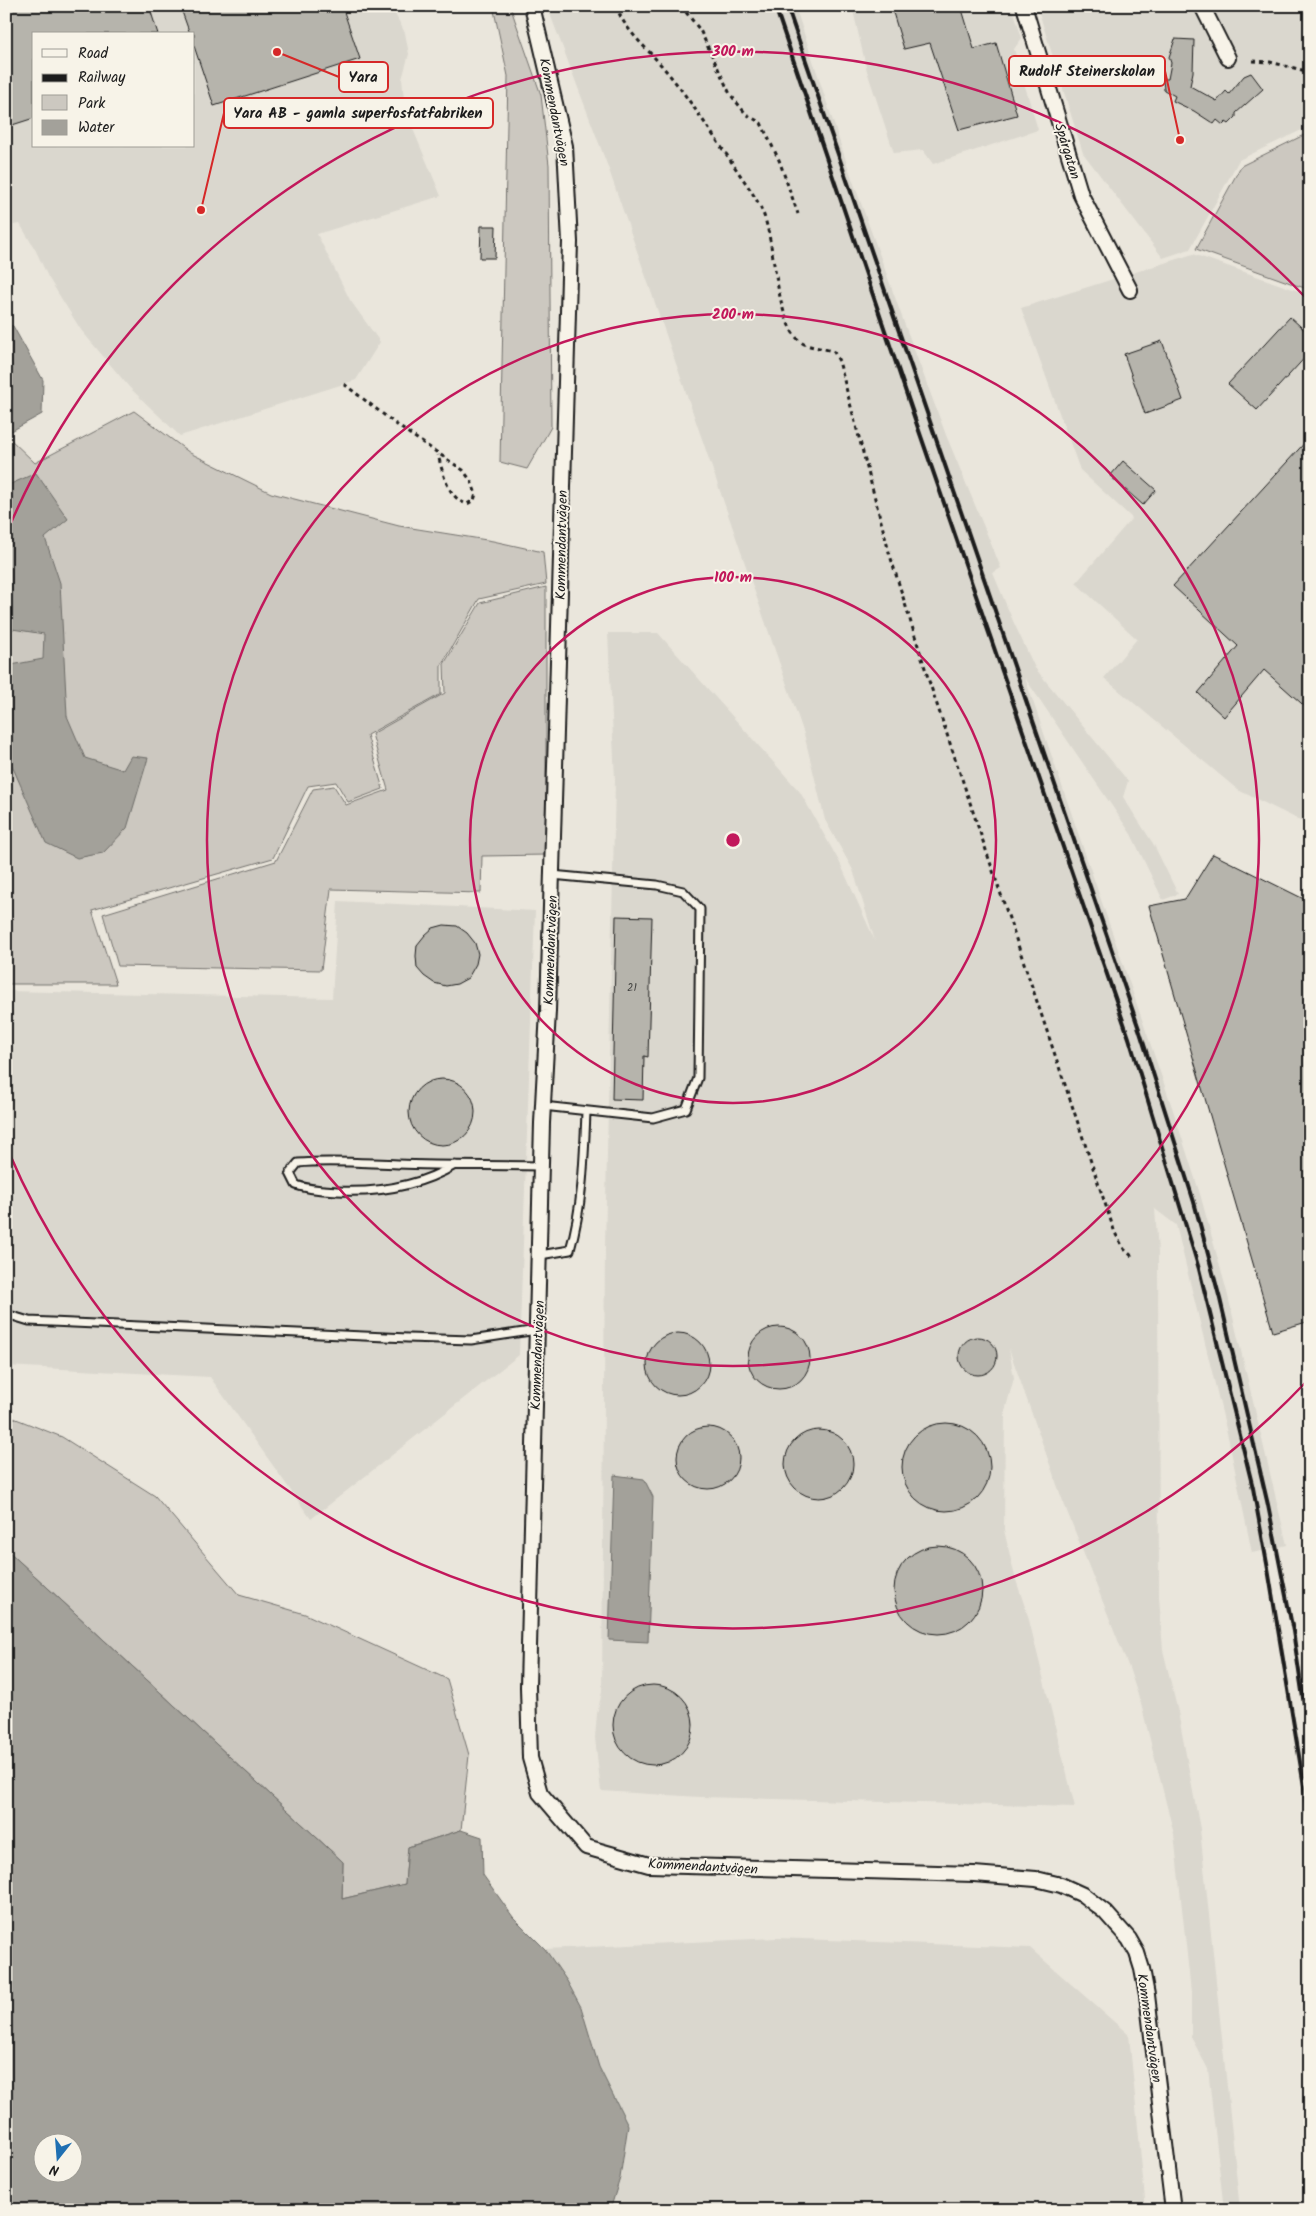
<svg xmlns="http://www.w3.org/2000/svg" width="1316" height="2216" viewBox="0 0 1316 2216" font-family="Kalam,sans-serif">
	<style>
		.built { fill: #dad7ce; fill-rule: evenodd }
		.green { fill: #ccc8c0; stroke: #74726e }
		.water { fill: #a3a19a; stroke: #6d6c68; fill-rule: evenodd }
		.building { fill: #b6b4ac; stroke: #1c1c1c }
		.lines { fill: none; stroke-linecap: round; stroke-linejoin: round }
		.service-casing { stroke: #1c1c1c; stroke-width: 11 }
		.minor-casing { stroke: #1c1c1c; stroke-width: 18 }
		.path { stroke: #1c1c1c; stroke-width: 3; stroke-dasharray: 4 4; stroke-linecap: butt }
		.service { stroke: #f7f3e8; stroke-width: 7 }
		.minor { stroke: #f7f3e8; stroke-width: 14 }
		.rail { stroke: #1c1c1c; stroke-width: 4 }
		.ring { fill: none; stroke: #c2185b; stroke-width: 2.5 }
		.labels { text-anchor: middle; stroke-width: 4; stroke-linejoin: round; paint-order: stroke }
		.number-label { font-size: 11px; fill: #424240 }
		.street-label { font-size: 14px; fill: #1c1c1c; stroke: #f7f3e8 }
		.centre { fill: #c2185b; stroke: #f7f3e8; stroke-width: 2.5 }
		.ring-label { font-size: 15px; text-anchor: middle; font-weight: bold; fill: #c2185b; stroke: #f7f3e8; stroke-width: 4; stroke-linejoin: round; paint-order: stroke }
		.leader { fill: none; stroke: #d62828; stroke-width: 2 }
		.callout-dot { fill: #d62828; stroke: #f7f3e8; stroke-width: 2 }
		.callout { fill: #f7f3e8; stroke: #d62828; stroke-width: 2 }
		.callout-label { font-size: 15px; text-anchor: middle; font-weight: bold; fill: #1c1c1c }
	</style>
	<rect width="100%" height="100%" fill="#eae6dc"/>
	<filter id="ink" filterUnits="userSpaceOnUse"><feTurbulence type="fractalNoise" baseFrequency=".02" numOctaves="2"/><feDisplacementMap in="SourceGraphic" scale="10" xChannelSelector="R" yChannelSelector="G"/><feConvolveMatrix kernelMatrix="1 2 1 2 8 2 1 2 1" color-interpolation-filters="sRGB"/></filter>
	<g filter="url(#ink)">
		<path class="built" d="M6,6h385l14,27 4,21 -7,25 3,31 36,86 -124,38 33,66 30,42 -24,38 -176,56 -50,-48 -49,-58 -33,-53 -12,-26 -16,-27 -14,2zM34,34h160v112h-160z
			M547,6h248l54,164 57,158 40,107 55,133 -8,5 20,48 22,47 93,113 -5,16 31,48 24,49 -15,6 -32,-66 -106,-156 147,429 28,87 27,98 60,253 -35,8 -23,-112 -53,-216 -21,-16 3,43 1,345 4,53 15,62 22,117 40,381h-16l-16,-141 -17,-32v-45l-17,-158 -33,-130 -12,-36 -68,-172 -52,-147 5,29 -9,33 -1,119 11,47 13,39 47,191 -375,-10 -99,-6 -6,-53 2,-24 5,-22 3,-445 10,-467 -7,-147h50l142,159 40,71 35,78 -22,-71 -28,-50 -21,-86 -196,-567z
			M852,6h160l10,32 -8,11 24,81 -105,34 -10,-14 -29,3 -27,-82z
			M1037,6h273v120l-71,34 -49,89 -27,9 -80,-105z
			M1193,254l117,41v530l-72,-35 -134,-112 33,-39 -61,-56 56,-65 -52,-48 -59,-162z
			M338,901l197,10 -16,444 -208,164 -101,-142 -204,-11v-375l326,7z
			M777,1938l253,10 99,87 17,175h-536l10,-32 8,-53 -29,-58 -18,-60 -14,-26 -22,-32z"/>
		<path class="green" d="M493,6h17l31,89 8,70 2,262 -24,42 -27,-7 8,-386z
			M1310,132v158l-114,-41 45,-83z
			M134,411l56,42 81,40 128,33 94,15 50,11 3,32 -67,15 -38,67v28l-74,41 16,54 -35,13 -12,-20 -28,4 -35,72 -181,52 24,74h-110v-546l2,-1 27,26z
			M546,587v268l-64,1 -1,37 -150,-4 -10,81 -203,-4 -15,-52 173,-53 37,-72 21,-3 12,19 42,-15 -16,-56 73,-41 -1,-29 36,-61z
			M6,1415l56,22 93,59 84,99 66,19 142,65 22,76 -8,75 -53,17 -3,37 -63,15 1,-37 -337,-313z"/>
		<path class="water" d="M6,325l7,1 30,54 -1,34 -36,20z
			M36,473l32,46 -23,19 15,45 7,133 18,42 38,12 8,-14 17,2 -21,70 -24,25 -26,5 -31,-15 -40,-91v-86l37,-7 1,-25 -38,-6v-91l7,-22 -7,-15v-14z
			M614,1475l30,4 9,18 -5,145 -39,-2z
			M6,1549l337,313 -1,37 63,-15 3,-37 53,-17 21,7 1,38 30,42 32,32 22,32 14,26 18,60 29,58 -8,53 -10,32h-604zM42,2144h30v30h-30z"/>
		<path class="building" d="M6,6h143l9,28h-124v84l-28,9z
			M180,6h162l18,53 -146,47 -20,-60v-12h-4z
			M891,6h70l13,43 22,-6 21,72 -58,15 -29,-87 -26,6z
			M1175,39l19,1 -1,32 -3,14 27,15 9,-10 3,3 15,-18 7,-3 12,16 -27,24v4l-7,7 -3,-2 -3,3 -6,-5 -3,4 -20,-13 -21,-10 2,-5 -11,-6 -1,-11h5l3,-16 -2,-6z
			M481,226h15l-1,32h-15z
			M1290,317l20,18v17l-53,58 -29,-26z
			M1162,341l21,59 -38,14 -21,-60z
			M1310,437v274l-46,-41 -40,47 -26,-24 40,-47 -65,-60z
			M1123,461l33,29 -13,15 -33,-29z
			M1213,854l97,48v419l-37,11 -124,-426 36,-7z
			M616,916l36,1 -4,140 -4,-1 -1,44 -31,-1z
			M444,925l13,1 10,7 8,10 3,11 -2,10 -8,14 -11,6 -11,2 -12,-3 -10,-7 -7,-8 -1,-12 1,-11 8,-10 8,-7z
			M409 1112a33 33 0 1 1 66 0a33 33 0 1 1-66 0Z
			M748 1358a31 31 0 1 1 62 0a31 31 0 1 1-62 0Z
			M647 1364a31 31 0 1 1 62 0a31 31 0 1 1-62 0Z
			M959 1356a19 19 0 1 1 38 0a19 19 0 1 1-38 0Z
			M902 1467a44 44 0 1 1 88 0a44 44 0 1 1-88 0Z
			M677 1458a31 31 0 1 1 62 0a31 31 0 1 1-62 0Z
			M785 1464a34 34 0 1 1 68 0a34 34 0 1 1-68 0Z
			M894 1590a44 44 0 1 1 88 0a44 44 0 1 1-88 0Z
			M613 1725a40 40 0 1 1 80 0a40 40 0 1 1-80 0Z"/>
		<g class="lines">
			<g class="service-casing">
				<path id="service" d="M543,1106l110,12 33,-9 12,-31 2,-169 -17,-18 -26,-6 -105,-10
					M455,1165c-37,22 -76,28 -118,26 -15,-1 -27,-1 -41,-6l-6,-12 8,-10c34,-3 67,0 100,1 48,2 96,1 143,2
					M540,1255l30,-5c13,-46 14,-90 16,-138
					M6,1314l23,7 379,17 63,2 66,-10"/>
			</g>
			<g class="minor-casing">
				<path id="minor" d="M532,6l33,140 5,96 -22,769 -6,112 -14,564 2,71 10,35 46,54 63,18 325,9 62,5 25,6 22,10 22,17 24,27 8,14 5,16 5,26 26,215
					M1024,6l57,189 49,95
					M1202,6l26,52"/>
			</g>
			<path class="path" d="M616,6c9,25 30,41 46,60 25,29 45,61 67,92 11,18 26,36 34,55 13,32 12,115 41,131 9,4 21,4 30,8l5,9 50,191 40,129 186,552 9,16 10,9
				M681,6l19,24 30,64 16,20 15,9 18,37 19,54
				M1253,61l17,1 40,10
				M344,384l57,44 62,42 8,11 5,13 -2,6 -7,4c-20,-6 -24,-32 -29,-49"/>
			<use href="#service" class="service"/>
			<use href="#minor" class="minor"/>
			<path class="rail" d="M775,6l141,416 213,616 70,231 54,219 15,81 36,217 6,57
				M787,6l352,1023 55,173 26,97 48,206 25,126 17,114"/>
		</g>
	</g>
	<g class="ring">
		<circle cx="733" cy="840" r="263"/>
		<circle cx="733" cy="840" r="526"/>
		<path d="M1305 1383A789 789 0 0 1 7 1148M7 532A789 789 0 0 1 1305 297"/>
	</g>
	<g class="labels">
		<g class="number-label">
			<text x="632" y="991">21</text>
		</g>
		<g class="street-label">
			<text transform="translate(555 112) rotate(79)" y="5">Kommendantvägen</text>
			<text transform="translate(1068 151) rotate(73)" y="5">Spårgatan</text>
			<text transform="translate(561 545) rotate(-89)" y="5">Kommendantvägen</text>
			<text transform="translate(550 950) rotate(-88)" y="5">Kommendantvägen</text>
			<text transform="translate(537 1355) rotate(-88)" y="5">Kommendantvägen</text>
			<text transform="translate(703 1866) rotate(3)" y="5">Kommendantvägen</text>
			<text transform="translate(1150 2028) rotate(82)" y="5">Kommendantvägen</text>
		</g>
	</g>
	<circle cx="733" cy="840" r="8" class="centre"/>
	<g class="ring-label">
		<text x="733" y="56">300 m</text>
		<text x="733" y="319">200 m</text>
		<text x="733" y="582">100 m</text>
	</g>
	<path class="leader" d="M1180 140L1165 71M277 52L339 77M201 210L224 113"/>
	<g class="callout-dot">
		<circle cx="1180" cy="140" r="5"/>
		<circle cx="277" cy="52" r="5"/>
		<circle cx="201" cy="210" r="5"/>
	</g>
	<g class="callout">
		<rect x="1009" y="56" width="156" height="30" rx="5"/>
		<rect x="339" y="62" width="49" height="30" rx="5"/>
		<rect x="224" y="98" width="269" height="30" rx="5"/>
	</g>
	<g class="callout-label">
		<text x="1087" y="76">Rudolf Steinerskolan</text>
		<text x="363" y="82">Yara</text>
		<text x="358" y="118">Yara AB - gamla superfosfatfabriken</text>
	</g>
	<rect width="1316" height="2216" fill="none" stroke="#f7f3e8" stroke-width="25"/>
	<rect x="12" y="12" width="1291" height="2191" fill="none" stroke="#1c1c1c" stroke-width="2" filter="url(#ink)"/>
	<rect x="32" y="32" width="162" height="115" fill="#f7f3e8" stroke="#9f9d96"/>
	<rect x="42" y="49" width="25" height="8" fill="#f7f3e8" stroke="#9f9d96"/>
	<text x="78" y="58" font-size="15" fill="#1c1c1c">Road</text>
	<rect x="42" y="74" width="25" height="8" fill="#1c1c1c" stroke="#9f9d96"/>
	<text x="78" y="82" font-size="15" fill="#1c1c1c">Railway</text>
	<rect x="42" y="95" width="25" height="15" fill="#ccc8c0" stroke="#9f9d96"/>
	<text x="78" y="108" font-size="15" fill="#1c1c1c">Park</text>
	<rect x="42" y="120" width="25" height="15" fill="#a3a19a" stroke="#9f9d96"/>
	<text x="78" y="132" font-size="15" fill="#1c1c1c">Water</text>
	<g transform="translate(58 2158) rotate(197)"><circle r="24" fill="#f7f3e8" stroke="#9f9d96"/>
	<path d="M0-4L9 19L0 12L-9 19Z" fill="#1f6fb2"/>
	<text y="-8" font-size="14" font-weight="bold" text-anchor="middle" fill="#1c1c1c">N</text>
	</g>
</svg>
